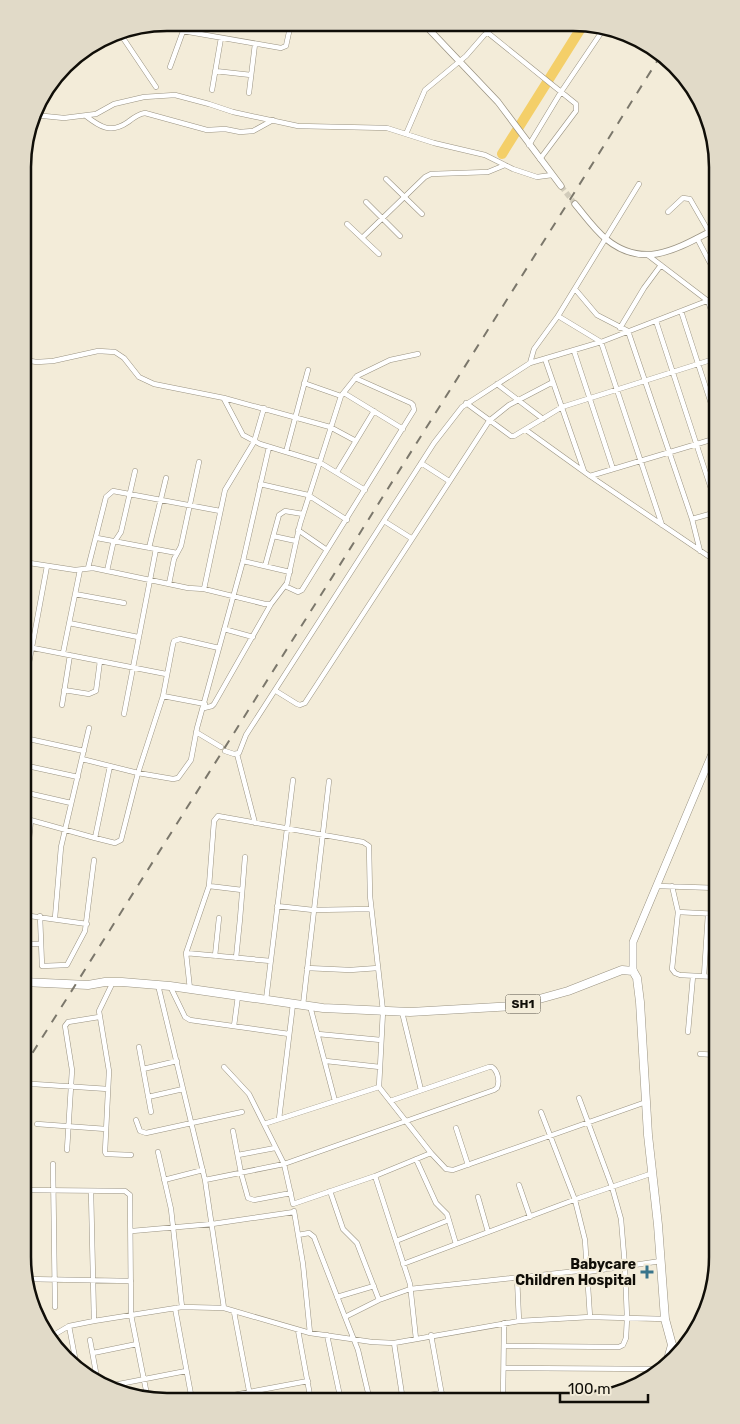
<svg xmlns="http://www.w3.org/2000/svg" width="740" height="1424" viewBox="0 0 740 1424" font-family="Rubik,sans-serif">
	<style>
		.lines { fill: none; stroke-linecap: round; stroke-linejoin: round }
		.river { stroke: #f4cf69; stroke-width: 10 }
		.tertiary-tunnel { stroke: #d1cbba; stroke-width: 5.5; stroke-dasharray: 5.5 3; stroke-linecap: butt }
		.minor-casing { stroke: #9a9382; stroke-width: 5.5 }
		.tertiary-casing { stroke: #9a9382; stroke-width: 7 }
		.secondary-casing { stroke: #9a9382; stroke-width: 8 }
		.primary-casing { stroke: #9a9382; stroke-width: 9 }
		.minor { stroke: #fff; stroke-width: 4.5 }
		.tertiary { stroke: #fff; stroke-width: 5.5 }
		.secondary { stroke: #fff; stroke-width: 7 }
		.primary { stroke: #fff; stroke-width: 8 }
		.rail { stroke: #7b776b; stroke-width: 2; stroke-dasharray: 9 9; stroke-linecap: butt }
		.poi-dot { fill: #38748b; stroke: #f3ecd9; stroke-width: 2 }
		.labels { text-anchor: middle; stroke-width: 4.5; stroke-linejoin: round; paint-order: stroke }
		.shield { fill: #f3ecd9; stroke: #545147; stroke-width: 1 }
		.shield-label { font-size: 12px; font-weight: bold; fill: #100e08 }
		.poi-label { font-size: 14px; font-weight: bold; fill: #100e08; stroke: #f3ecd9; text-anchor: end }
		.rim { fill: none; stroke: #100e08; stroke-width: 2.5 }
	</style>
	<rect width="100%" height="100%" fill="#f3ecd9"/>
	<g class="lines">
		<path class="river" d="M502,154l81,-129"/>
		<path class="tertiary-tunnel" d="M561,186l14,18"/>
		<g class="minor-casing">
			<path id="minor" d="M477,24l99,80v7l-36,48
				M548,25h7
				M183,31l98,17 5,-2 5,-23
				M119,32l37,55
				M170,67l16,-44
				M215,71l36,4
				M212,90l9,-52
				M249,93l6,-49
				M34,115l30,3 32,-4 18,-10 30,-7 31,-2 34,9 24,8 65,14 89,2 47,15 51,12 28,14 24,8 15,-2
				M86,116c14,11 25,18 42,6 5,-4 10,-8 17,-9l62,17 18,-1 15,3 13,-1 20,-11
				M406,134l19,-44 41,-34 27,-31
				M529,145l32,-53 44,-65
				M386,179l36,35
				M366,202l34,34
				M668,212l15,-14 7,1 19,33
				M347,224l32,30
				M362,238l63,-61 6,-3 57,-2 17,-7
				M697,238l13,25 7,2
				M649,256l59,45 9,27
				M575,289l22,26 31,16 64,188 8,32
				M681,311l36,111
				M558,316l43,26 61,183
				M656,321l61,186
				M620,328l24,-40 17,-23
				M574,351l39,118
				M545,359l39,112
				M23,360l14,2 16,-1 45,-10 17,1 9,6 15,19 15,7 70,14 106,29 26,14
				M530,363l4,-14 24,-33 81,-132
				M304,383l37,13
				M497,384l46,35
				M344,393l59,36
				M224,399l19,36 17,9 59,18 46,28
				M466,403l45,33h3l48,-29 155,-49
				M526,430l64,46 127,86
				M286,452l22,-82
				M421,463l28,18
				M337,472l37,-61
				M590,476l127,-38
				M260,484l48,11 39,25
				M692,519l25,-7
				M384,521l27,17
				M298,530l29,20
				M273,536l23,5
				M97,538l80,15
				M149,548l17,-70
				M243,561l47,11
				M23,562l52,8 18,-2 95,20 16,1 61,15h6l16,-21 13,-59 41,-128 16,-20 33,-16 28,-6
				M265,566l14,-51 6,-4 18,3
				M88,568l18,-71 7,-6 107,20
				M107,571l6,-27 8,-12 14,-61
				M169,584l5,-25 7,-13 18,-84
				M285,586l13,6 4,-2 112,-180 -1,-5 -2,-2 -56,-25
				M204,589l21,-99 29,-48 10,-34
				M75,594l49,9
				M69,623l69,14
				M224,629l29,8
				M23,646l143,28
				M63,653l17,-83
				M24,690l23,-124
				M64,690l25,4 7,-3 4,-30
				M276,691l21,13 3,1 5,-2 184,-282 20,-16 44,-23
				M163,696l42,8
				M62,705l8,-50
				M204,708l8,-2 2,-2 57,-100
				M124,714l32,-165
				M196,732l25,15
				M29,739l55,12
				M225,751l9,3 5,-1 7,-18 188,-292 28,-36 68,-44 71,-21 116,-45
				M237,754l18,69
				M82,759l56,14 35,6 5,-1 13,-18 6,-32 46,-167 26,-114
				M23,765l55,12
				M23,792l48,11
				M23,818l72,20 20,5 6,-3 17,-67 25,-77 10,-52 1,-3 6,-2 39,9
				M95,838l15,-72
				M209,886l33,4
				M658,886l59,2
				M672,886l6,26 -6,57 3,4 5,2 37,2
				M23,899l8,-79
				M277,906l36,4 58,-1
				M678,912l39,2
				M23,915l64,9
				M40,916l2,50 25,-1 18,-34 9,-71
				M55,918l6,-71 28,-119
				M23,944h17
				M186,953l85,8
				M215,956l4,-38
				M236,958l4,-39 5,-62
				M307,968l43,2 28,-2
				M704,976l4,-62
				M113,982l-14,29 10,60 -4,81 1,2 25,1
				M158,985l47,195 19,128 86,25 62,9 22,1 125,-22 71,-4 75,2
				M170,986l15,31 5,3 99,14
				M190,989l-4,-36 23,-67 5,-65 4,-5 145,26 6,4 1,50 13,115 -4,76 -115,37 20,40 9,40 82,-28 35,108 6,55
				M266,1000l27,-220
				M303,1005l26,-224
				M310,1006l25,95
				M402,1012l19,78
				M234,1026l4,-30
				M688,1032l5,-56
				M318,1034l63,6
				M139,1047l12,65
				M700,1054l17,1
				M326,1061l54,6
				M224,1067l25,27 15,30
				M143,1069l34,-8
				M23,1089l4,-4 6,-1 75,5
				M148,1097l35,-8
				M541,1112l34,88 10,40 5,77
				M279,1119l14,-115
				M136,1120l4,11 6,2 96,-21
				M37,1124l69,5
				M456,1128l12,37
				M233,1131l8,42 7,25 6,2 37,-7
				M67,1150l5,-80 -7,-44 3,-4 31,-5
				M158,1152l13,57 11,98
				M431,1153l15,16 7,1 193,-68
				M238,1155l37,-7
				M416,1159l20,44 11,11 9,30
				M53,1164l2,143
				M375,1176l56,-23 -52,-66
				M164,1180l39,-10
				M205,1180l79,-16 210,-74 3,-2c3,-6 1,-17 -5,-21h-3l-99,34
				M519,1185l11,32
				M23,1190l102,1 5,4 1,120 17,85
				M91,1191l3,130
				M330,1191l13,38 14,14 22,57
				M478,1197l10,35
				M294,1211l9,53 7,69
				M132,1231l80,-7 82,-12
				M298,1235l11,-2 5,4 31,80
				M396,1241l53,-21
				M403,1264l176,-66 74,-25
				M587,1272l74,-11
				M517,1277l2,44
				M26,1279l105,2
				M337,1297l37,-11
				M175,1308l17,92
				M234,1312l17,89
				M69,1326l8,42
				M298,1330l13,71
				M327,1335l14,66
				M431,1335l12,66
				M52,1336l17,-10 25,-5 88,-14 42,1
				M90,1340l7,38
				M394,1343l9,58
				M504,1346l115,1 4,-2 3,-7 1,-20 -2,-51 -4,-48 -9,-32 -33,-89
				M93,1353l44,-9
				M504,1368l151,1
				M114,1385l72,-14
				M207,1400l101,-19
				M370,1401l-12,-51 -13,-33 34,-17 31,-11 177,-19
				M392,1401l50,-8
				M503,1401l1,-78"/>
		</g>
		<g class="tertiary-casing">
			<path id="tertiary" d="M424,24l74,78 63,84
				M575,204c10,12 19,25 31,35 39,32 74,8 111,-11"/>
		</g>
		<g class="secondary-casing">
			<path id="secondary" d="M633,971v-29l84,-200"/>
		</g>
		<g class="primary-casing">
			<path id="primary" d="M23,982l65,3 17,-3h17l48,4 153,22 87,4 104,-6 54,-15 54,-21 11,1 4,7 3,24 8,133 10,90 7,94 7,26 8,6
				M668,1359l4,-14"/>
		</g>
		<use href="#minor" class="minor"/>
		<use href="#tertiary" class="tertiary"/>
		<use href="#secondary" class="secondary"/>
		<use href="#primary" class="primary"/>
		<path class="rail" d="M23,1068l638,-1013"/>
	</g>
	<path class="poi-dot" d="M644.5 1264.5h5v5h5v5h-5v5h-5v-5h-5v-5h5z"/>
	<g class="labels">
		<rect class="shield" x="505.5" y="994.5" width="35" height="19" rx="4"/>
		<g class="shield-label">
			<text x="523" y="1008">SH1</text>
		</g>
		<g class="poi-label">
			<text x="636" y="1269">Babycare<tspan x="636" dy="16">Children Hospital</tspan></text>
		</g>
	</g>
	<path d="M0 0H740V1424H0ZM167 31H573A136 136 0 0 1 709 167V1257A136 136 0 0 1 573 1393H167A136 136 0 0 1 31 1257V167A136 136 0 0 1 167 31Z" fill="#e1dac8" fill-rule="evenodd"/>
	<path class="rim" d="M167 31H573A136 136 0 0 1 709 167V1257A136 136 0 0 1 573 1393H167A136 136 0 0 1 31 1257V167A136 136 0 0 1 167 31Z"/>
	<path d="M560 1394v8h88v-8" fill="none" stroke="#100e08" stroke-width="2.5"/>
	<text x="568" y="1394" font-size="15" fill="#100e08" stroke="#f3ecd9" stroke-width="4" paint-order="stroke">100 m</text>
</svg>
